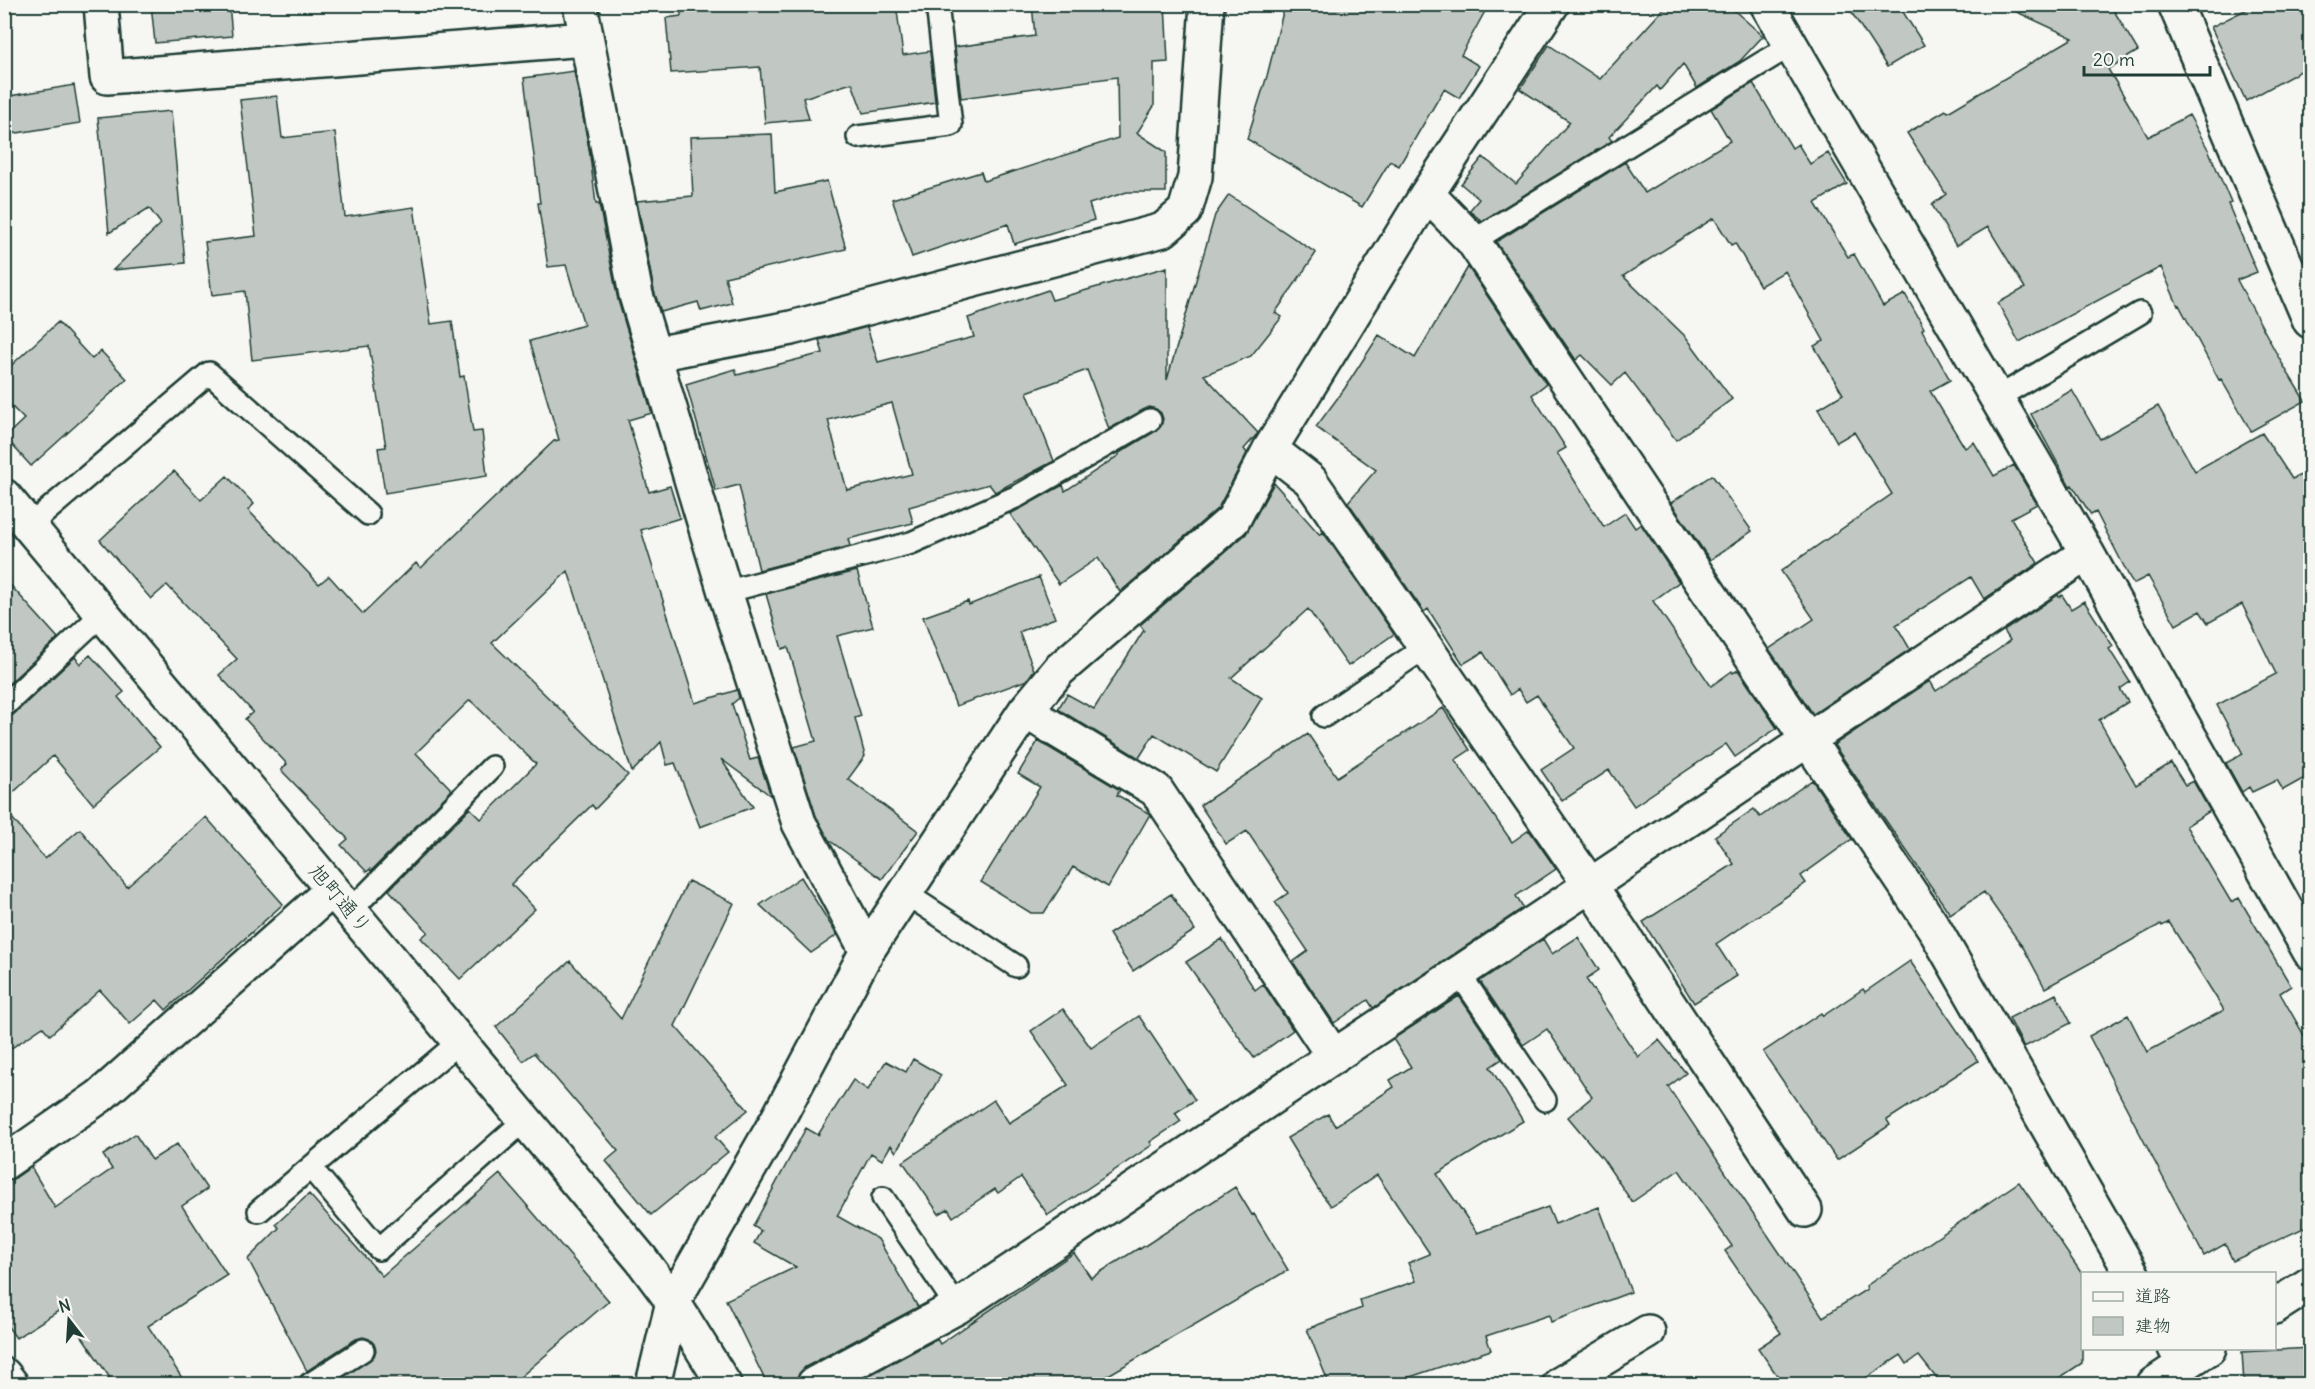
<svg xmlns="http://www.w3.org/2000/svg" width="2315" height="1389" viewBox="0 0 2315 1389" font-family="Delius,'Klee One',sans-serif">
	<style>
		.building { fill: #c1c8c3; stroke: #1f3d34; stroke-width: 1.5; fill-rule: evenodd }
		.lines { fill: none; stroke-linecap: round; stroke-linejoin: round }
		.lane-casing { stroke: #1f3d34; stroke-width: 26 }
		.street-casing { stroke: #1f3d34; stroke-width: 38 }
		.secondary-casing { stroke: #1f3d34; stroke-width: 38 }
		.lane { stroke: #f6f6f2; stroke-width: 21 }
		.street { stroke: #f6f6f2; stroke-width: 33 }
		.secondary { stroke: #f6f6f2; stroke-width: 33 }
		.labels { text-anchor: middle; stroke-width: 5; stroke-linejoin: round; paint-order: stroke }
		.street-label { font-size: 21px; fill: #1f3d34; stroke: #f6f6f2 }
	</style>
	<rect width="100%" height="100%" fill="#f6f6f2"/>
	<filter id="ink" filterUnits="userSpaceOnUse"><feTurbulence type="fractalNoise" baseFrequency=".0167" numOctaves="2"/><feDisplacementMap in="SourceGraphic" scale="12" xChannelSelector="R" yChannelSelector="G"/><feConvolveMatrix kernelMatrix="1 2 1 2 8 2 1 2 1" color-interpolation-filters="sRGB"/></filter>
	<g filter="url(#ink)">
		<path class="building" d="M151,4h78l3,32 -77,7z
			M681,4h215l7,51 27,-4 5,51 -72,11 -11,-30 -49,15 6,21 -44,4 -5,-56 -89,6 -5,-55 15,-2z
			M1032,4h133l3,58 -14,1v43l-17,27 29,19v40h-39l-38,12 5,16 -80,24 -6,-20 -96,33 -20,-58 89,-27 3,9 134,-43 -1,-61 -156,21 -6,-51 80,-11z
			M1285,4h204l-28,51 18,11 -20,32 -15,-9 -45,77 -9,-5 -28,46 -115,-68 20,-63z
			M1668,4h59l36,32 -23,25 -43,27 -14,-24 -23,26 -3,-4 -48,51 3,4 -130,80 -10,-8 -3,-2 10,-12 -18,-15 22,-27 33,27 54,-62 -50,-33 29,-44 51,34z
			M1846,4h52l26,41 -37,22z
			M2000,4h110l28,47 -30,18 40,68 41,-22 20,36 22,52 -3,1 29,68 -20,8 43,80 25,41 -54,30 -30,-52 -2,1 -40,-75 -1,1 -17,-39 -142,75 -21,-39 27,-15 -37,-61 -32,19 -24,-41 14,-11 -39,-61 39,-23 2,2 125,-74z
			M2257,4h53v62l-64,35 -35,-74z
			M574,71l15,77 7,56h3l19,96 34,113 -24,7 21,72 21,-6 10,32 -39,12 54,173 42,-13 2,8 -7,6 18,56 8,-2 13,38 -50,-37 32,48 -53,20 -25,-64 -8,2 -6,-23 -29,30 -64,-201 -76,72 136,132 -33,34 -3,-4 -81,79 24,25 -75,70 -39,-41 7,-6 -39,-42 81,-82 11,11 55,-55 -66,-64 -54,53 36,37 -81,81 -1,-2 -3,3 -26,-27 7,-6 -67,-69 6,-6 -42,-45 8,-7 -34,-37 18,-16 -70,-74 -16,14 -51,-59 74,-69 27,29 26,-24 27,28 -6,6 71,74 10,-8 34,38 53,-51 5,5 133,-127 5,-1 -29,-99 54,-16 -18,-60 -18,2 -10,-64h2l-16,-125z
			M1753,83l39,65 6,-4 12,20 18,-11 19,31 -32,19 33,54 6,-3 29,52 22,-12 19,34 -2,2 28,50 -20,11 35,57 9,-6 20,34 20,-11 23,39 -26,14 27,45 -54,36 -13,-22 -75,48 14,24 -97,65 -44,-65 45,-30 -33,-48 111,-77 -38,-62 -17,10 -19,-33 25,-15 -29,-48 10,-5 -39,-70 -25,15 -25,-43 -4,2 -17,-27 -91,58 63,61 46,62 -56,41 -51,-67 -13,12 -30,-30 -6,5 -80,-118 129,-80 20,31 85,-52 -19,-32z
			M74,85l6,38 -76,12v-38z
			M277,96l5,42 53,-6 10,85 69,-10 17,117 21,-3 8,56 4,-1 9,56 9,-1 5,45 -102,17 -7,-45 8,-1 -17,-101 -117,14 -7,-69 -33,4 -7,-53 51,-6 -16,-136z
			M171,111l14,152 -72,7 48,-46 -12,-16 -40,25 -11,-115z
			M772,134l3,58 52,-11 19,68 -121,28 7,26 -31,8 -3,-9 -37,10 -7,-21 -17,-90 56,-5 -3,-59z
			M1229,195l87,58 -41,60 7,4 -31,39 -47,19 54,58 -14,16 3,4 -29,55 -98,84 -22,-34 -39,26 -49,-70 53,-29 2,6 54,-36v-2l37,-22 5,-5 2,-7 -2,-6 -5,-4 -7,-2 -40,22 -22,-59 -60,22 27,69 -59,31 -6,-8 -80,23 4,16 -65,16 2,7 -91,24 -20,-85 -23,6 -30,-107 49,-15 2,6 86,-22 -4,-13 48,-13 11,35 96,-25 -6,-19 80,-28 4,10 115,-33v113l48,-165zM892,403l20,71 -65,16 -19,-70z
			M1468,267l78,117 -14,11 34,53 -9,5 47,74 21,-14 10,15 6,-4 38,58 -26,19 58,85 21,-15 1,2 5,-3 39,58 -42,29 -9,-13 -92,62 -25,-36 -47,31 -21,-31 33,-22 -37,-53 -11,7 -8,-13 -8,6 -27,-43 -20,12 -35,-55 -4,3 -76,-110 28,-32 -60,-43 29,-39 34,-53 36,23z
			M58,322l34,37 9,-8 26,28 -96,87 -26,-29 19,-18 -20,-20v-27z
			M2072,390l28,49 58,-33 37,65 67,-38 30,46 18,-8v304l-27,15 -6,-10 -25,12 -3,-5 -7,5 -16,-29 17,-9 -26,-49 59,-31 -34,-70 -34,19 -8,-12 -24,14 -28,-49 -15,8 -37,-72 -5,3 -19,-30 -2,1 -39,-72z
			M1712,475l40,56 -42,29 -39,-57z
			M1274,483l46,52 3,-3 71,102 -46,32 -40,-57 -77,69 31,20 -46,74 -62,-38 -15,24 -81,-49 9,-15 27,15 50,-79 -4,-5 106,-91z
			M857,571l16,56 -36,9 24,80 -6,2 10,38 -17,23 70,52 -36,48 -53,-39 -13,-24 -22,-69 22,-6 -28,-94 -6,2 -16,-55z
			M1039,577l16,41 -36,14 15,38 -7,10 -71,26 -33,-89 45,-16 1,4z
			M4,578l54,60 -54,50z
			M2058,595l1,2 3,-2 9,14 13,-8 29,45 -4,3 21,33 -10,7 8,13 -29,18 37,65 35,-22 14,22 8,-4 17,30 -24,15 45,76 8,-4 52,88 -11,7 30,53v179l-77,36 -8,-17 -21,12 -115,-220 39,-21 19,37 77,-42 -55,-88 -7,4 -1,-2 -116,64 -21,-39 -40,-57 -34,22 -116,-169 96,-64 6,10 63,-42 11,-9 -6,-9z
			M90,655l34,37 -6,5 42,50 -67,57 -40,-48 -49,45v-83l9,-3 62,-58 5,7z
			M1443,708l27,42 -15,10 57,82 17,-12 27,39 -40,27 7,12 -150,100 -5,-8 -34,23 -41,-61 15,-11 -33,-49 13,-9 -41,-62 -21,13 -26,-39 108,-71 29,43z
			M1038,741l82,49 -3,5 33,19 -42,73 -35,-20 -29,46h-13l-50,-31 59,-95 -22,-13z
			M1812,780l40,59 -51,37 5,7 -90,61 21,32 -43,27 -51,-81 91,-58 -19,-28 39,-27 6,8z
			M4,808l41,51 35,-30 47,58 79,-70 77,87 -117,106 -9,-10 -27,24 -30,-34 -50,45 -7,-8 -39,26z
			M801,877l36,58 -26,18 -51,-48z
			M688,881l46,22 -59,123 73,84 -33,27 13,15 -77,63 -45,-54 12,-10 -84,-98 -11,8 -27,-34 74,-66 51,58z
			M1171,894l24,36 -62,41 -24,-37z
			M1578,937l21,33 -13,9 52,78 21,-17 27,33 -18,14 155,230 44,-28 -1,-3 153,-104 63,92v89l-32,21h-109l-22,-28 -12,8 -6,-9 -44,29h-74l-25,-36 23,-15 -56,-82 7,-5 -53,-76 -47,32 -29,-43 -35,-42 24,-20 -45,-68 -24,16 -43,-64 63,-42 9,15z
			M1222,939l33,51 8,-6 30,46 -39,28 -68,-96z
			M1910,961l68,100 -91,59 3,5 -53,35 -74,-108 58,-39 2,3 40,-27 2,3z
			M2056,994l15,29 -47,24 -15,-29z
			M1459,996l43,63 -12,8 33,54 -86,53 40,59 71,-26 7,17 44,-17 32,85 -80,30 -2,-7 -63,21 5,14 -102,34h-60l-22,-55 55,-21 -2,-8 56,-19 -8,-18 22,-9 -53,-79 -46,31 -13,-17 -31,-51 41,-24 7,12 59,-39 -4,-7 21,-13 -18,-28z
			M1063,1009l28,39 48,-32 56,84 -20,13 6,8 -31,21 2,3 -104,70 -27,-38 -23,16 -3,-4 -42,28 -5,-8 -9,5 -36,-52 91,-62 15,23 59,-38 -37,-54z
			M913,1059l28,16 -45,77 -5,-7 -9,15 -11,-7 -34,63 41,23 40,68 -113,60 -7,8 -3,9h-28l-41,-84 70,-33 -42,-24 7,-12 -8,-5 53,-98 12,7 35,-55 15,10 18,-29 20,11z
			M135,1134l17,26 25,-16 30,45 -25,17 45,69 -79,51 38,58h-72l-51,-76 -47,30 -12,-17v-139l11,-4 16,-11 24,41 57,-39 -9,-14z
			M500,1174l109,127 -97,83h-179l41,-28 2,-6 -2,-6 -5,-5 -6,-2 -7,2 -49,32 -59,-112 31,-31 -3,-4 33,-30 73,82z
			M1235,1187l17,28 2,-1 34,56 -195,114h-240l84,-45 3,5 134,-91 17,25 48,-30 1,1z
			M2310,1348v36h-66l-2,-32z"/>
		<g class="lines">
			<g class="lane-casing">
				<path id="lane" d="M858,137l93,-12 -14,-121
					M1473,241l318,-196
					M1997,398l143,-85
					M29,526l180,-153 159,141
					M725,592l186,-49 107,-47 132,-76
					M4,706l98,-92
					M1324,716l102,-69
					M905,893l111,73
					M350,911l142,-144
					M1459,973l86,127
					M311,1168l68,81 146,-129
					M883,1198l74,109
					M259,1211l200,-169
					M310,1384l53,-34"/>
			</g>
			<g class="street-casing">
				<path id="street" d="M101,4l6,73 478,-38
					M580,4l56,291 89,297 74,231 68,128
					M1767,4l320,549 223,399
					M2175,4l135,317
					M1427,194l46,47 461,687 198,346
					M655,354l136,-26 372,-98 22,-19 10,-34 12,-173
					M1270,449l40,31 280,405 215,325
					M1025,711l131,79 178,267
					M4,1163l96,-67 232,-206
					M2274,1307l36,-23
					M2175,1348l9,16 25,-16
					M4,1375l7,9
					M653,1384l20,-82 107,-187 87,-164 158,-240 34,-41 174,-150 37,-71 157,-255 125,-190
					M814,1384l143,-77 502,-334 628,-420
					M1560,1384l88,-52
					M2154,1384l30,-20"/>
			</g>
			<g class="secondary-casing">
				<path id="secondary" d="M4,496l637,763 32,43 51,82"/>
			</g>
			<use href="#lane" class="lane"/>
			<use href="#street" class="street"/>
			<use href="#secondary" class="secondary"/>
		</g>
	</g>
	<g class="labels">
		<g class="street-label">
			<text transform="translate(340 899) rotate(50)" y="7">旭町通り</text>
		</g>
	</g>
	<rect width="2315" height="1389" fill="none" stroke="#f6f6f2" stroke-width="24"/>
	<rect x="12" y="12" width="2291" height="1365" fill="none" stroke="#1f3d34" stroke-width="2" filter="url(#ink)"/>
	<rect x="2081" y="1272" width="195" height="78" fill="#f6f6f2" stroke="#a0aca6" stroke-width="1.5"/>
	<rect x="2093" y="1292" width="30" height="9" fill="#f6f6f2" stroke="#a0aca6" stroke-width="1.5"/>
	<text x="2135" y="1302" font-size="18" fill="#1f3d34">道路</text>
	<rect x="2093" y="1317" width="30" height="18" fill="#c1c8c3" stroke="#a0aca6" stroke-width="1.5"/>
	<text x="2135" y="1332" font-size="18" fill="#1f3d34">建物</text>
	<g transform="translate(69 1320) rotate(343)" stroke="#f6f6f2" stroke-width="4.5" paint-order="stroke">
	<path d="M0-4.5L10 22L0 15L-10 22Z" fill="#1f3d34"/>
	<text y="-9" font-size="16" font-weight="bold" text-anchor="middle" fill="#1f3d34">N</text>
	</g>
	<path d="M2084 66v9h126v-9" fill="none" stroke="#1f3d34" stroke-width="3"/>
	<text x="2093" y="66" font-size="18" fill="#1f3d34" stroke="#f6f6f2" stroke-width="4.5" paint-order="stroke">20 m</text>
</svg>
